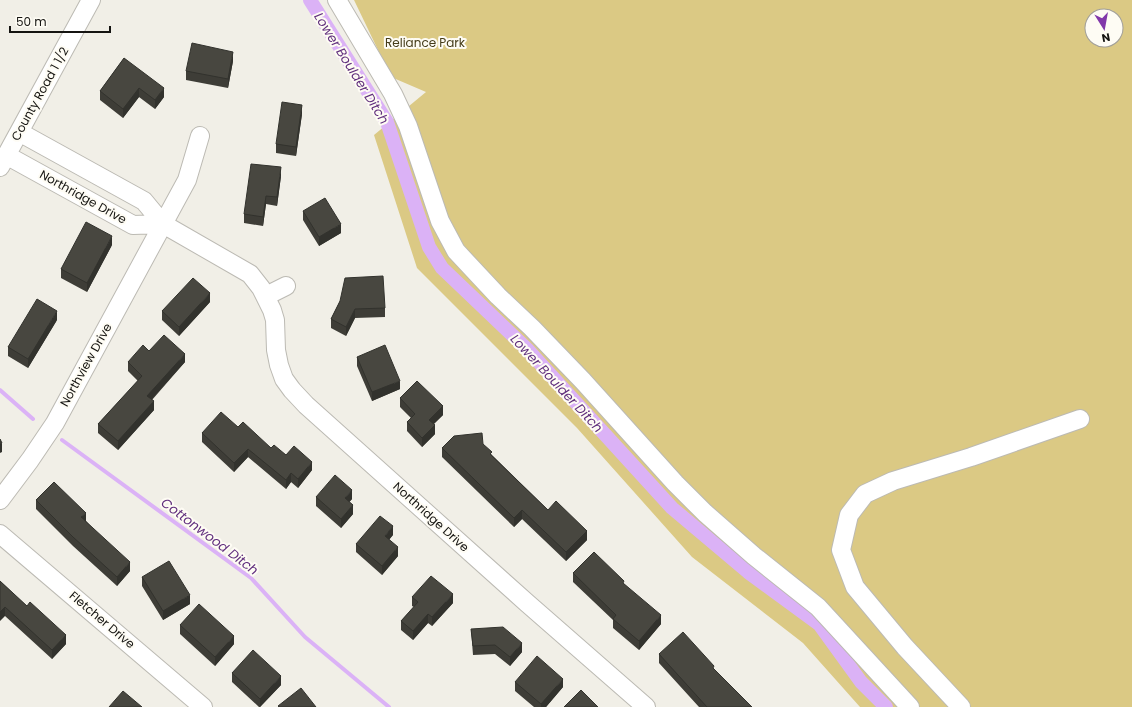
<svg xmlns="http://www.w3.org/2000/svg" width="1132" height="707" viewBox="0 0 1132 707" font-family="Poppins,sans-serif">
	<style>
		.green { fill: #dbc984; fill-rule: evenodd }
		.lines { fill: none; stroke-linecap: round; stroke-linejoin: round }
		.stream { stroke: #dbb2f6; stroke-width: 4 }
		.canal { stroke: #dbb2f6; stroke-width: 14 }
		.minor-casing { stroke: #bcbab3; stroke-width: 20 }
		.minor { stroke: #fff; stroke-width: 18 }
		.wall { fill: #3e3d37 }
		.shaded-wall { fill: #32322d }
		.building { fill: #484740; stroke: #32322d }
		.labels { text-anchor: middle; stroke-width: 4; stroke-linejoin: round; paint-order: stroke }
		.park-label { font-size: 12px; fill: #453c19; stroke: #fefcf4 }
		.street-label { font-size: 12px; fill: #151411; stroke: #fefcf4 }
		.water-label { font-size: 13px; font-style: italic; fill: #602e7d; stroke: #fefcf4 }
	</style>
	<rect width="100%" height="100%" fill="#f1efe7"/>
	<path class="green" d="M354,0h778v707h-272l-57,-64 -111,-86 -115,-129 -160,-160 -43,-133 52,-43 -35,-15zM1092,16h24v24h-24z"/>
	<g class="lines">
		<path class="stream" d="M0,390l33,29
			M62,440l189,138 54,59 84,70"/>
		<path class="canal" d="M310,0l77,122 42,125 13,21 85,81 145,159 76,64 71,52 42,58 25,25"/>
		<g class="minor-casing">
			<path id="minor" d="M337,0l56,94 15,32 32,95 16,30 42,45 34,32 51,53 92,102 30,30 49,43 64,51 92,100
				M19,132l125,69 19,23 87,50 11,14 11,22 3,10 1,30 3,15 5,14 8,11 14,15 221,198 119,104
				M6,155l127,70 30,-1
				M0,167l91,-167
				M266,296l20,-10
				M0,500l30,-40 25,-37 132,-243 13,-44
				M0,534l203,173
				M961,707l-56,-60 -50,-60 -14,-37 8,-35 16,-21 28,-13 78,-24 109,-38"/>
		</g>
		<use href="#minor" class="minor"/>
	</g>
	<path class="wall" d="M124,58l40,39 -9,12 -16,-12 -16,21 -23,-18v-9z
		M233,61l-5,27 -42,-8v-9z
		M302,114l-6,42 -20,-3v-9z
		M281,176l-4,30 -11,-2 -3,22 -19,-3v-9z
		M303,211l38,22 -22,13 -16,-26z
		M112,245l-25,47 -26,-14v-9z
		M340,301l45,7v9l-30,1 -9,18 -15,-8v-9z
		M210,302l-31,34 -17,-16v-9z
		M57,320l-29,48 -20,-12v-9z
		M149,351l36,11 -33,38 2,10 -36,40 -20,-17v-9l40,-43 -10,-10v-9z
		M357,357l43,32 -28,12 -15,-35z
		M400,398l43,17 -9,9 1,10 -13,13 -15,-16v-9l4,-4 -11,-11z
		M238,427l33,21 15,7 26,15 -14,18 -7,-6 -5,7 -38,-32 -14,15 -32,-30v-9z
		M483,444l9,11 56,55 39,30 -21,21 -44,-42 -8,8 -72,-70v-9z
		M316,497l36,2 -3,3 4,12 -12,14 -25,-22z
		M36,500l50,21 44,50 -13,15 -44,-40 -37,-37z
		M393,535l-4,4 9,17 -16,19 -26,-23v-8z
		M573,573l51,11 37,40 -22,26 -26,-22v-8l-40,-38z
		M142,577l48,27 -27,16 -21,-34z
		M0,581l66,63 -14,15 -47,-43z
		M412,597l41,6 -21,23 -4,-3 -15,17 -12,-10v-9l13,-14 -2,-1z
		M180,625l54,19 -19,22 -35,-32z
		M471,629l51,23 -12,14 -15,-12 -22,1z
		M659,654l55,15 38,38h-53l-40,-44z
		M232,673l49,12 -21,22h-1l-27,-25z
		M515,682l48,5 -17,20h-12l-19,-16z"/>
	<path class="shaded-wall" d="M233,52v9l-5,27v-9z
		M139,88v9l-16,21v-9z
		M164,88v9l-9,12v-9z
		M302,105v9l-6,42v-9z
		M281,167v9l-4,30v-9z
		M266,196v8l-3,22v-9z
		M341,224v9l-22,13v-9z
		M112,236v9l-25,47v-9z
		M210,293v9l-31,34v-9z
		M355,309v9l-9,18v-9z
		M57,311v9l-29,48v-9z
		M185,354v8l-38,42v-8z
		M400,381v8l-28,12v-9z
		M154,401v9l-36,40v-9z
		M443,406v9l-14,13v-8z
		M435,425v9l-13,13v-9z
		M2,443v9l-2,1v-9z
		M248,449v8l-14,15v-9z
		M312,462v8l-14,18v-9z
		M291,473v9l-5,7v-9z
		M352,490v9l-7,8v-9z
		M353,505v9l-12,14v-9z
		M522,510v9l-8,8v-9z
		M86,513v9l-5,-5z
		M393,526v9l-8,10v-9z
		M587,531v9l-21,21v-9z
		M398,547v9l-16,19v-9z
		M130,562v9l-13,15v-9z
		M453,594v9l-21,23v-9z
		M190,595v9l-27,16v-9z
		M5,607v9l-5,5v-9z
		M428,614v9l-15,17v-9z
		M661,615v9l-22,26v-9z
		M66,635v9l-14,15v-9z
		M234,636v8l-19,22v-9z
		M522,643v9l-12,14v-9z
		M281,676v9l-21,22v-8z
		M563,679v8l-17,20h-5v-3z"/>
	<path class="building" d="M192,43l41,9 -5,27 -42,-8z
		M124,58l40,30 -9,12 -16,-12 -16,21 -23,-18z
		M282,102l20,3 -6,42 -20,-3z
		M251,164l30,3 -4,30 -11,-1 -3,21 -19,-3z
		M325,198l16,26 -22,13 -16,-26z
		M86,222l26,14 -25,47 -26,-14z
		M383,276l2,32 -30,1 -9,18 -15,-8 9,-18 5,-23z
		M193,278l17,15 -31,34 -17,-16z
		M37,299l20,12 -29,48 -20,-12z
		M164,335l21,19 -38,42 7,5 -36,40 -20,-17 44,-48 -14,-14 15,-17 6,6z
		M385,345l15,36 -28,11 -15,-35z
		M417,381l26,25 -14,14 6,5 -13,13 -15,-16 8,-8 -15,-16z
		M221,412l17,15 5,-5 28,26 3,-3 12,10 8,-9 18,16 -14,17 -7,-6 -5,7 -38,-31 -14,14 -32,-30z
		M482,433l1,11 9,8 -2,2 58,56 8,-9 31,30 -21,21 -44,-42 -8,8 -72,-70 12,-12z
		M0,439l2,4 -2,1z
		M335,475l17,15 -7,8 8,7 -12,14 -25,-22z
		M54,482l32,31 -5,4 49,45 -13,15 -44,-40 -37,-37z
		M380,516l13,10 -8,10 13,11 -16,19 -26,-22z
		M594,552l30,29 -1,2 38,32 -22,26 -26,-22 3,-4 -43,-42z
		M169,561l21,34 -27,16 -21,-34z
		M431,576l22,18 -21,23 -4,-3 -15,17 -12,-10 17,-19 -6,-5z
		M0,581l27,25 3,-4 36,33 -14,15 -47,-43 -5,5z
		M199,604l35,32 -19,21 -35,-32z
		M503,627l19,16 -12,14 -15,-12 -22,1 -2,-17z
		M683,632l31,34 -1,2 39,39h-45l-48,-53z
		M253,650l28,26 -21,23 -28,-26z
		M537,656l26,23 -22,25 -26,-22z
		M301,688l15,19h-37l-1,-1z
		M581,690l17,17h-34z
		M123,691l19,16h-33z"/>
	<g class="labels">
		<g class="park-label">
			<text x="425" y="47">Reliance Park</text>
		</g>
		<g class="street-label">
			<text transform="translate(40 94) rotate(-61)" y="4">County Road 1 1/2</text>
			<text transform="translate(83 197) rotate(29)" y="4">Northridge Drive</text>
			<text transform="translate(86 365) rotate(-61)" y="4">Northview Drive</text>
			<text transform="translate(431 517) rotate(42)" y="4">Northridge Drive</text>
			<text transform="translate(102 620) rotate(40)" y="4">Fletcher Drive</text>
		</g>
		<g class="water-label">
			<text transform="translate(352 68) rotate(58)" y="5">Lower Boulder Ditch</text>
			<text transform="translate(557 383) rotate(47)" y="5">Lower Boulder Ditch</text>
			<text transform="translate(210 536) rotate(37)" y="5">Cottonwood Ditch</text>
		</g>
	</g>
	<g transform="translate(1104 28) rotate(169)"><circle r="19" fill="#fefcf4" stroke="#a19f99"/>
	<path d="M0-3L7 15L0 10L-7 15Z" fill="#8238aa"/>
	<text y="-6" font-size="11" font-weight="bold" text-anchor="middle" fill="#151411">N</text>
	</g>
	<path d="M10 26v6h100v-6" fill="none" stroke="#151411" stroke-width="2"/>
	<text x="16" y="26" font-size="12" fill="#151411" stroke="#fefcf4" stroke-width="3" paint-order="stroke">50 m</text>
</svg>
